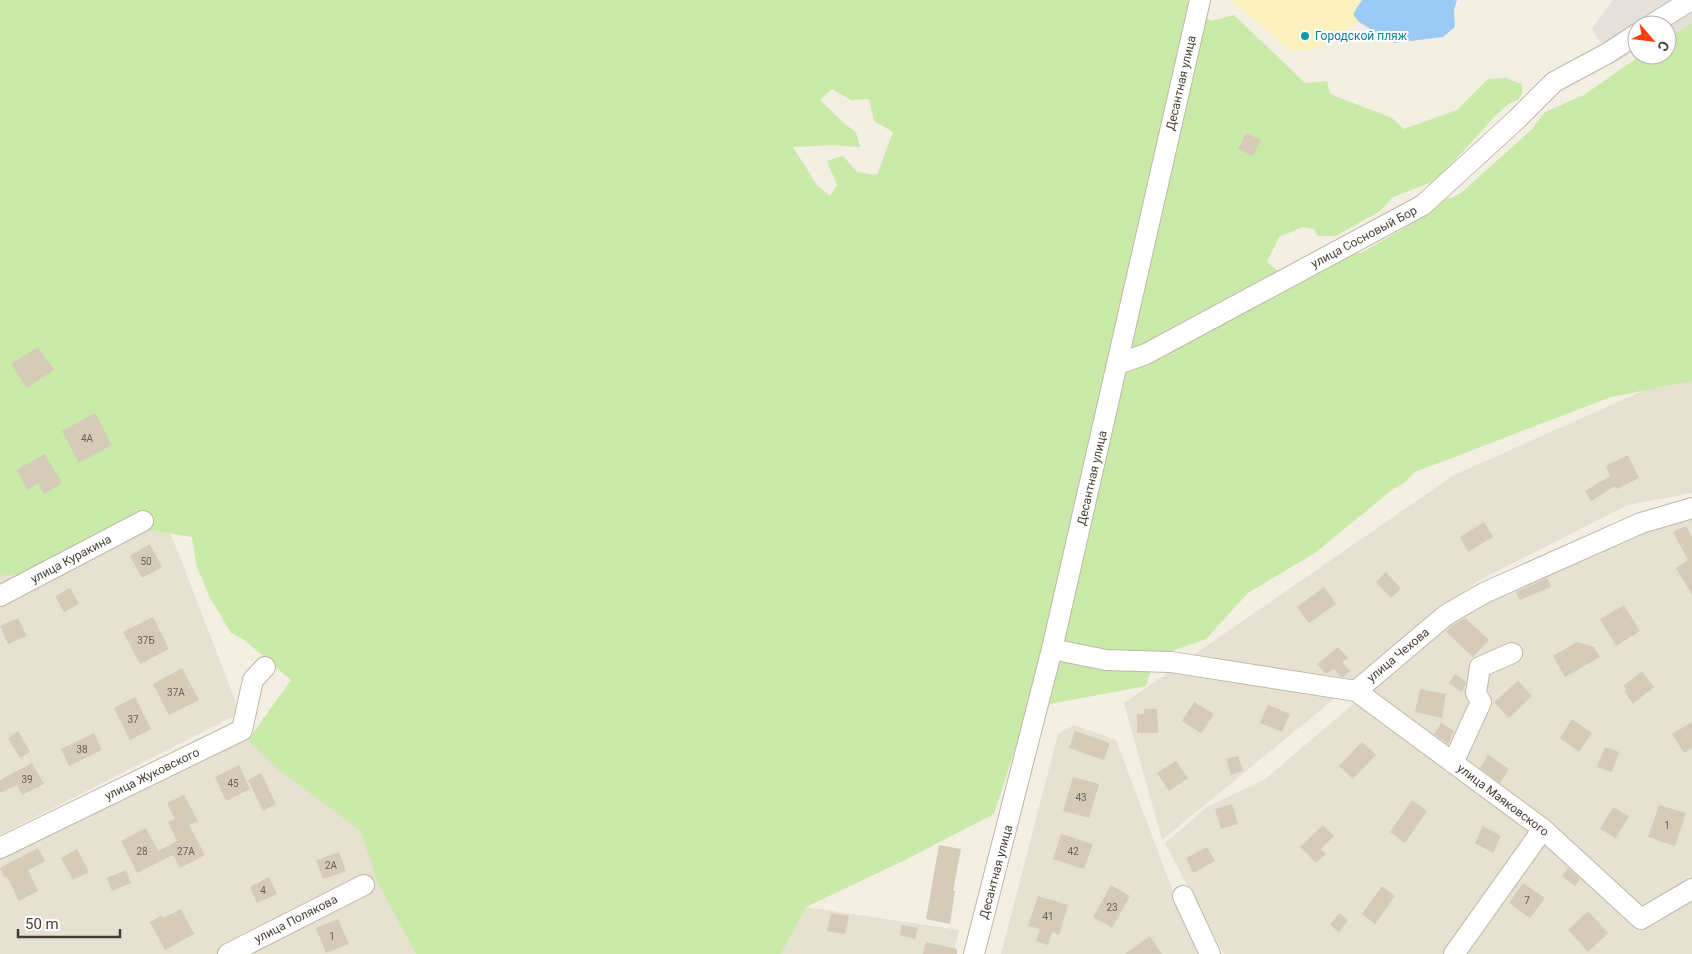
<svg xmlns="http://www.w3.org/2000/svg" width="1692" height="954" viewBox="0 0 1692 954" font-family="Roboto,sans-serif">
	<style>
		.residential { fill: #e7e1d1 }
		.industrial { fill: #e5e0d9 }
		.green { fill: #c9eaa9; fill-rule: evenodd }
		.sand { fill: #fbf1bc }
		.water { fill: #9bcbf4 }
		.building { fill: #d5cbb8 }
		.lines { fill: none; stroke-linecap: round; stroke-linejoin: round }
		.minor-casing { stroke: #bfb7a5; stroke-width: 22 }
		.minor { stroke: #fff; stroke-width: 20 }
		.culture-dot { fill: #0f9aa8; stroke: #fff; stroke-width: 2 }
		.labels { text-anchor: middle; stroke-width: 4; stroke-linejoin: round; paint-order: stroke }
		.number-label { font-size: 10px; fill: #696254 }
		.culture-label { font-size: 12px; fill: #0d838f; stroke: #fff; text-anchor: start }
		.street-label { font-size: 12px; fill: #453f33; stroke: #fff }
	</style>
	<rect width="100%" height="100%" fill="#f3efe3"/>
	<path class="residential" d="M0,139l178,413 62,161 -240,122z
		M1692,369v124l-64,12 -150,76 -316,259 -38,-137 330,-228z
		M1692,517v437h-468l-59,-111 42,-36 57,-27 200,-170 158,-73z
		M279,725l101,92 49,137h-429v-95l211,-103z
		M1074,725l42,15 61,162 23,52h-199l57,-220z
		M806,907l153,23 -5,24h-173z"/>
	<path class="industrial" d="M1613,0h79v62l-25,-7v-30h-30v28l-4,-1 -19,11 -22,-34z"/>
	<path class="green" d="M0,0h1188v4l23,17 23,-6 71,68 22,-2 3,13 62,24 12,11 53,-19 31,-31 18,-1 16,6v9l-4,7 -8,3 -14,12 -59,65 -44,17 -13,14 -44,25h-18l-4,-7 -11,-2 -24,10 -12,25 12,10 59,-22 23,3 54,-31 24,-23 13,-1 10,-6 70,-63 13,-17 39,-17 57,-40h26v-16l25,-16v358l-81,16 -196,75 -11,11 -11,6 -78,64 -67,40 -42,46 -51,18 -9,29 -118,22 -34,106 -89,46 -99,47 -25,47h-365l-39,-73 -16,-50 -83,-62 -30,-29 43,-60 -48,-41 -12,-6 -22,-37 -13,-32 -4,-27 -75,-12 -87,47 -30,4zM832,89l19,11 18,-1 5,22 19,11 -16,43 -20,-3 -14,-16 -16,5 10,24 -7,11 -13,-11 -24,-38 39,-2 28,2 -4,-15 -11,-8 -25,-24z"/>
	<path class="sand" d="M1233,0h129l-9,14 6,8 -46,28h-23l-57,-48z"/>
	<path class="water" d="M1362,0h95l-3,10 1,17 -12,10 -49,6 -35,-21 -6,-8z"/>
	<path class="building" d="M1246,133l15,7 -8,16 -15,-7z
		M38,347l16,23 -27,18 -16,-24z
		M95,413l17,32 -33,18 -17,-32z
		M45,454l17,29 -18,11 -6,-11 -10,7 -12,-20z
		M1628,455l11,23 -22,11 -2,-3 -24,15 -6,-10 25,-15 -4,-10z
		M1484,522l9,15 -25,15 -8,-15z
		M1686,526l6,11v58l-16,-27 12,-8 -15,-28z
		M150,544l12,23 -20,11 -12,-22z
		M1386,572l15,17 -10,9 -15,-16z
		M1547,578l4,9 -31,13 -4,-8z
		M1324,587l12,17 -27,19 -12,-16z
		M70,588l9,16 -15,8 -9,-16z
		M1624,605l16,26 -24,15 -16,-27z
		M153,617l16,32 -29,15 -17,-32z
		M18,618l9,18 -19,8 -8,-18z
		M1465,618l24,22 -16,17 -27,-25 8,-8z
		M1577,642l17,5 6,10 -35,20 -12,-21z
		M1338,647l10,11 -6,4 8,9 -7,6 -3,-1 -6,-7 -8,5 -9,-10z
		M182,668l17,32 -30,15 -16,-31z
		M1642,671l12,16 -21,17 -8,-12 1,-4 -3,-2z
		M1455,674l11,8 -4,10 -13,-9z
		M1518,681l14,15 -23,22 -15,-16z
		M1420,689l26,5 -4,24 -27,-6z
		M135,697l16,32 -21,11 -16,-32z
		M1194,702l20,12 -13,19 -19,-12z
		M1268,705l22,9 -8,18 -22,-9z
		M1144,709h13l1,24h-21v-19h7z
		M1572,719l20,14 -13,19 -19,-14z
		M1692,722v26l-8,5 -12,-19z
		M1441,723l13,8 -6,13 -14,-10z
		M18,731l12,21 -10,6 -12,-20z
		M1075,731l35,12 -6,17 -35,-12z
		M94,733l8,17 -33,16 -8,-17z
		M1362,742l14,13 -23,24 -14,-13z
		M1605,747l14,5 -7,20 -15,-5z
		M1488,755l21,14 -9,14 -20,-15z
		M1238,756l5,15 -12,4 -5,-16z
		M1176,761l12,17 -19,13 -12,-18z
		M32,763l12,21 -22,11 -5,-10 -17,8v-13z
		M239,765l11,24 -24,12 -11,-24z
		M261,773l15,31 -13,7 -15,-31z
		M1073,777l26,7 -10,34 -26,-7z
		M184,795l14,26 -9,4 16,30 -25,13 -7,-13 -36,18 -16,-32 25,-13 12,23 19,-10 -9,-19 7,-3 -8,-16z
		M1412,800l15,11 -22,32 -15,-11z
		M1232,804l6,20 -17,5 -6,-20z
		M1659,805l27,8 -11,33 -27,-9z
		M1613,807l16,9 -13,22 -16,-9z
		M1323,825l11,11 -13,13 5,5 -10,9 -16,-16z
		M1483,826l18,10 -8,17 -18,-10z
		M1061,834l32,10 -9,25 -31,-10z
		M939,845l22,4 -8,42h2l-5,33 -24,-5z
		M1207,847l8,14 -22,12 -7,-15z
		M38,848l7,13 -17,9 10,21 -19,10 -12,-24 -2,1 -5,-10z
		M77,849l12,23 -16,8 -12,-22z
		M339,852l7,19 -23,8 -7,-19z
		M1568,868l12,11 -5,7 -13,-10z
		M126,870l5,13 -19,8 -5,-13z
		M269,877l8,17 -20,9 -7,-16z
		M1523,883l22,15 -15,20 -21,-15z
		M1111,885l19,11 -18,32 -19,-11z
		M1382,886l13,10 -20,28 -13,-10z
		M1038,896l30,9 -9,30 -7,-3 -4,13 -12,-4 4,-12 -12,-3z
		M181,909l13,25 -29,16 -15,-28 12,-7 1,3z
		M1588,911l20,22 -20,19 -20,-22z
		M831,913l18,3 -4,18 -18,-3z
		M1339,913l9,7 -9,12 -9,-7z
		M338,919l11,25 -23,9 -10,-25z
		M902,925l16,3 -3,11 -15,-4z
		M1150,936l12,18h-37z
		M926,942l31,7v5h-34z"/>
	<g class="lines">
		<g class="minor-casing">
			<path id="minor" d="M1651,25l40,-25
				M1118,364l28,-10 277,-149 94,-86 37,-37 54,-29 29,-19
				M0,596l143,-75
				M1052,649l54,11 65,2 185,29 90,-76 38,-22 157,-70 51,-15
				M1356,691l187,138 98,90 51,-30
				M1453,763l28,-61 -5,-9 4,-26 32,-14
				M0,848l242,-118 11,-50 12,-13
				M1183,896l27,58
				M228,954l136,-69
				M974,954l78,-305 148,-649
				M1454,954l89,-125"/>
		</g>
		<use href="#minor" class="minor"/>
	</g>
	<circle class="culture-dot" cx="1305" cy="36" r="5"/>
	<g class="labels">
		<g class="number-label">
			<text x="87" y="442">4А</text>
			<text x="146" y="565">50</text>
			<text x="146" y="644">37Б</text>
			<text x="176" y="696">37А</text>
			<text x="133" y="723">37</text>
			<text x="82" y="753">38</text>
			<text x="27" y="783">39</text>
			<text x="233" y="787">45</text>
			<text x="1081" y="801">43</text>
			<text x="1667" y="829">1</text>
			<text x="142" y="855">28</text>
			<text x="186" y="855">27А</text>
			<text x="1073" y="855">42</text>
			<text x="331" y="869">2А</text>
			<text x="263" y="894">4</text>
			<text x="1527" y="904">7</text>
			<text x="1112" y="911">23</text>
			<text x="1048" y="920">41</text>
			<text x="332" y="940">1</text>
		</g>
		<g class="culture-label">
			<text x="1315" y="40">Городской пляж</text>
		</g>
		<g class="street-label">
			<text transform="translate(1181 83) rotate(-77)" y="4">Десантная улица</text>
			<text transform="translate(1364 237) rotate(-28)" y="4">улица Сосновый Бор</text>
			<text transform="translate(1092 478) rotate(-77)" y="4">Десантная улица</text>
			<text transform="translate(71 559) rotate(-28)" y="4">улица Куракина</text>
			<text transform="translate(1398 655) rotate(-40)" y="4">улица Чехова</text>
			<text transform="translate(152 774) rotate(-26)" y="4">улица Жуковского</text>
			<text transform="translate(1503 800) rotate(37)" y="4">улица Маяковского</text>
			<text transform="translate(996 872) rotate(-75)" y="4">Десантная улица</text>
			<text transform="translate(296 919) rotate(-27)" y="4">улица Полякова</text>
		</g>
	</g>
	<g transform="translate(1652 40) rotate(118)"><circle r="24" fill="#ffffff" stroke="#b5b2ad"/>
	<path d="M0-4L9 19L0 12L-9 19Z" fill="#ff3f0e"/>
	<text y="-8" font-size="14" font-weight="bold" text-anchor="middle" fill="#453f33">С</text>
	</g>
	<path d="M18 929v8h102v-8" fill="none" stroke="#453f33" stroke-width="2.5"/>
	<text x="25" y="929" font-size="15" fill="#453f33" stroke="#ffffff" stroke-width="4" paint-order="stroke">50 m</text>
</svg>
